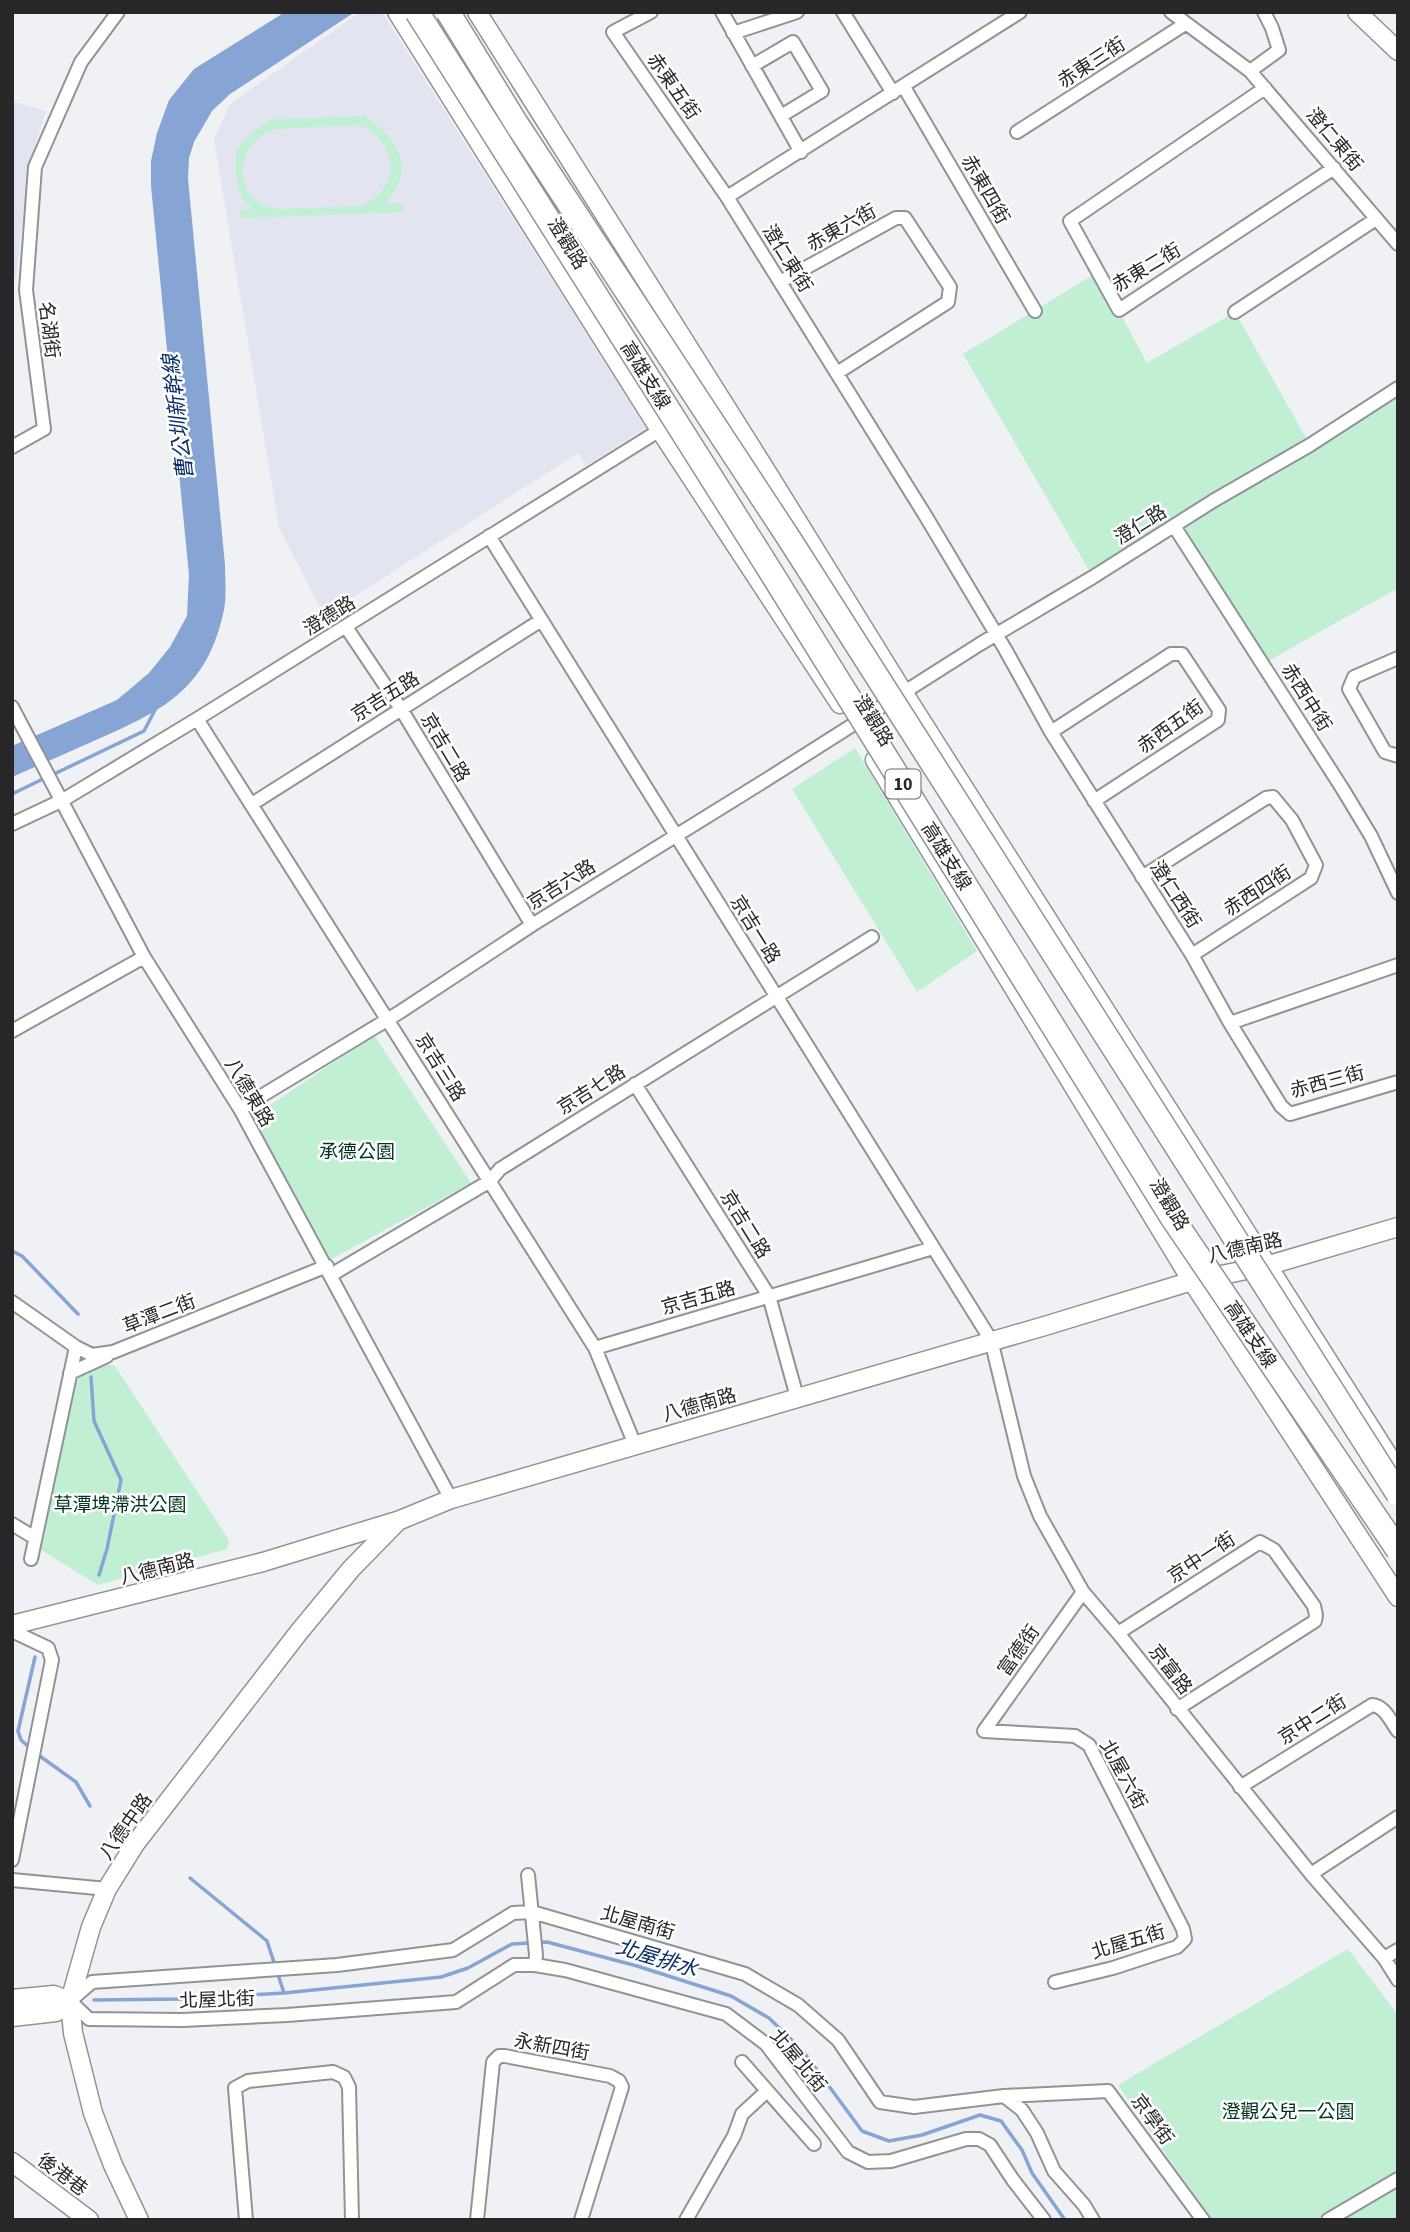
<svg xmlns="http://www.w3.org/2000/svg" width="1410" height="2232" viewBox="0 0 1410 2232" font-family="'Source Sans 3','Noto Sans TC',sans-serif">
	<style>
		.built { fill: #e2e5f0 }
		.green { fill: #c1efd4; fill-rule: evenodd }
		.water { fill: #86a4d4 }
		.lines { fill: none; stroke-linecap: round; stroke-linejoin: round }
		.stream { stroke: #86a4d4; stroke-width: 3.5 }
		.street-casing { stroke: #929397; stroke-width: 16 }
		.secondary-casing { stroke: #929397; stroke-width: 21 }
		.street { stroke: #fff; stroke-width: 12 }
		.secondary { stroke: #fff; stroke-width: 18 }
		.highway-bridge-casing { stroke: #929397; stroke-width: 26; stroke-linecap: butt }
		.highway-bridge { stroke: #fff; stroke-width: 23 }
		.labels { text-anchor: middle; stroke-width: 5; stroke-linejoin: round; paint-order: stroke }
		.shield { fill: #fefeff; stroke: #686869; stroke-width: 2 }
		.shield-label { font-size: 18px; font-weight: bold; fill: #272729 }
		.street-label { font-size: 19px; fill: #272729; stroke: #fefeff }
		.park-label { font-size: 19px; fill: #02351f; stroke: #fefeff }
		.water-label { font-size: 21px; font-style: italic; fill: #0b2f68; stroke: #fefeff }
	</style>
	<rect width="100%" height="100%" fill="#eff1f4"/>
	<path class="built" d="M360,12h22l264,416 -61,38 -7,-13 -254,163 -45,-89 -65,-387 16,-36z
		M12,101l34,10 -17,54 -13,113h-4z"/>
	<path class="green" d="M365,116c34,24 52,52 20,88l18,-1 1,9 -163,6 -1,-8 13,-1 -10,-10 -5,-11 -3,-25 2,-14 14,-16 21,-14zM359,125c41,17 43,64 1,81 -20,1 -41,2 -61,2 -7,1 -15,2 -22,1 -44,-6 -48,-65 0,-80z
		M1098,272l49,91 88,-51 74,131 89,-55v200l-135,76 -89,-137 -81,50 -130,-223z
		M855,748l122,203 -60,41 -125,-203z
		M374,1035l97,148 -143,78 -77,-143z
		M103,1364l12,2 114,174 -2,9 -129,36 -57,-35 33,-176z
		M1348,1949l50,66v159l-83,46h-103l-94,-135z
		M1398,2184v36h-58z"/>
	<path class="water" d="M285,12h70l-125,82 -18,17 -18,31 -5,16 -1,21 37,386c0,16 2,34 -2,49 -17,76 -61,97 -127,126 -28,12 -56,25 -84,37v-31l105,-46 32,-27 21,-26 17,-31 2,-41 -38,-389v-25l6,-28 12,-33 25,-31z"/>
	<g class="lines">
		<path class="stream" d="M52,775l92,-44 11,-21
			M12,794l33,-16
			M12,1251l10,5 56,58
			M91,1377l3,44 27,59 -14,69 -8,26
			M31,1749l-10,-9 -3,-9 17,-74
			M37,1754l39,28 14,24
			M190,1878l77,63 17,52
			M94,2000l86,-1 104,-6 157,-16 27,-9 44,-24 35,-2 90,24 94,30 38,22 34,33 59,80 27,10 33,-6 58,-20 21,6 21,29 10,23 33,47"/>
		<g class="street-casing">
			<path id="street" d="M651,12l-38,20 114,165
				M722,12l79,140
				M843,12l50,81
				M1020,12l-293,185 198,318 80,134 46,83 141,223 38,68 168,-58
				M1171,12l79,59 148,173
				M733,33l64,-21
				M752,66l41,-24 29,49 -41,25
				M1250,71l29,-21 -7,-22 -8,-16
				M904,87l131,224
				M1265,88l-195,133 49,89 215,-142
				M1017,132l168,-108
				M780,282l116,-64h9l45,69 -2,15 -111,71
				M1235,312l141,-93
				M12,447l32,-18 -18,-139 9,-123 46,-105 37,-50
				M1174,526l168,262 29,48 27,57
				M489,536l502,804 33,136 16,40 43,76 35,41 193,241 73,84 14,22
				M346,627l55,82 131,216
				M1398,658l-44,19 -5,12 36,63 13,4
				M12,707l132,250 96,152 211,390
				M197,719l398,629 40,97
				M1051,732l120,-78h11l37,56 -1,10 -124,81
				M252,804l288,-183
				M12,824l51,-24 134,-81 463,-289
				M1142,877l124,-79 7,-1 19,23 24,45 -5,13 -119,77
				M1230,1023l51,83 9,8 108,-32
				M12,1031l132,-74
				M635,1084l134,212 28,101
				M240,1109l160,-97 132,-87 237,-147 211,-134 113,-67 120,-76 97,-56 88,-57
				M331,1275l159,-94 10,-12 372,-232
				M12,1302l64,45 16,8 21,-3 214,-86
				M595,1348l338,-100
				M70,1373l37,-17
				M12,1524l23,14
				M31,1559l45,-212
				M12,1631l36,17 4,12 -40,200
				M1118,1633l142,-91 14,8 40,56 2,9 -1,6 -138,88
				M984,1731l91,5 14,9 94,184 2,10 -8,8 -64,21 -58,14
				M984,1731l99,-139
				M1240,1787l132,-82c13,1 19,17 26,26
				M1311,1874l87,-57
				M528,1875l8,80 -1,10
				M12,1880l95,9
				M1384,1958l14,-8
				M742,2062l72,82
				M1004,2096l104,-5 95,129
				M246,2220l-11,-132 13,-7 85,-9 11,5 5,10 3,133
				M477,2220l16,-158 6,-6h6l105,20 9,5 3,6 -41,133
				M686,2220l48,-84 8,-22 25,-23
				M1044,2220l-31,-40 -23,-35 -11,-6h-13l-75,22 -23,1 -20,-10 -82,-108 -40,-30 -161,-44 -30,-5h-21l-58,37 -169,13 -104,5 -94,-1 -19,-18 22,-19 245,-17 116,-15 60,-37 19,-1 213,62 53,31 40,35 42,62 34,5 90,-11 18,14 15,23 17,38 30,34 9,15
				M1328,2220l70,-41"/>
		</g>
		<g class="secondary-casing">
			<path id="secondary" d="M397,12l263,418 180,274
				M477,12l293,465 133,215 495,779
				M1357,12l41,39
				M875,760l317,521 206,316
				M12,1625l251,-63 137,-42 51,-21 597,-174 144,-44 74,-15 132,-39
				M12,1999l42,-4 16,6
				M12,2017l44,-5 14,-11
				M12,2162l77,58
				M139,2220l-26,-55 -20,-52 -20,-80 -3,-32 21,-74 16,-38 28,-45 164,-212 52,-63 46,-47"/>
		</g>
		<use href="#street" class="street"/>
		<use href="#secondary" class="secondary"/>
		<g class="highway-bridge-casing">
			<path id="highway-bridge" d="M417,12l347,549 407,655 227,334
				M448,12l68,111 274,417 608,954"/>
		</g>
		<use href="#highway-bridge" class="highway-bridge"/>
	</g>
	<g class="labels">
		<rect class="shield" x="885.5" y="769.5" width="35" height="29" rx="5"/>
		<g class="shield-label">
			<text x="903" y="790">10</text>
		</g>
		<g class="street-label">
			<text transform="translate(1091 62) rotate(-33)" y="7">赤東三街</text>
			<text transform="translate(674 86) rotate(55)" y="7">赤東五街</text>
			<text transform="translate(1335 139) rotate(50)" y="7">澄仁東街</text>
			<text transform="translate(986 189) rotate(60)" y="7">赤東四街</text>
			<text transform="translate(841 227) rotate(-29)" y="7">赤東六街</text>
			<text transform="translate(568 243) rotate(58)" y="7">澄觀路</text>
			<text transform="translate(788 258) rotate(58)" y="7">澄仁東街</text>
			<text transform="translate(1146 267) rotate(-31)" y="7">赤東二街</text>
			<text transform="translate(50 330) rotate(83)" y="7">名湖街</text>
			<text transform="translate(646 375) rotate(58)" y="7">高雄支線</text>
			<text transform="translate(1140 524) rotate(-32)" y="7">澄仁路</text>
			<text transform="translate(329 615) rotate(-32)" y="7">澄德路</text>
			<text transform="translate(385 696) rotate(-32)" y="7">京吉五路</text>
			<text transform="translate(1307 697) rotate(58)" y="7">赤西中街</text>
			<text transform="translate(874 720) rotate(58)" y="7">澄觀路</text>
			<text transform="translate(1170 726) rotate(-36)" y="7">赤西五街</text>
			<text transform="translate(446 747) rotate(59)" y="7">京吉二路</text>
			<text transform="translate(947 856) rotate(58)" y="7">高雄支線</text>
			<text transform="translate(561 884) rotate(-32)" y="7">京吉六路</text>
			<text transform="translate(1257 890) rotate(-33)" y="7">赤西四街</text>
			<text transform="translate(1176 894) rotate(57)" y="7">澄仁西街</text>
			<text transform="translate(756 929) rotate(58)" y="7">京吉一路</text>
			<text transform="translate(441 1067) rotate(58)" y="7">京吉三路</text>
			<text transform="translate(1327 1081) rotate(-15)" y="7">赤西三街</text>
			<text transform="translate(591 1089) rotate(-32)" y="7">京吉七路</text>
			<text transform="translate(250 1092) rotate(59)" y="7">八德東路</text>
			<text transform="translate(1170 1204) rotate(59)" y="7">澄觀路</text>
			<text transform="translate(746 1224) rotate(58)" y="7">京吉二路</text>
			<text transform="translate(1245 1247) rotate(-13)" y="7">八德南路</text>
			<text transform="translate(698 1297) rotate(-16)" y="7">京吉五路</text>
			<text transform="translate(159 1313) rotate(-21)" y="7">草潭二街</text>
			<text transform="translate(1251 1334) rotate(56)" y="7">高雄支線</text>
			<text transform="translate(699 1404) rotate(-16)" y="7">八德南路</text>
			<text transform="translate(1201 1557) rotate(-33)" y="7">京中一街</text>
			<text transform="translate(157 1568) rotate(-14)" y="7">八德南路</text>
			<text transform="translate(1018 1650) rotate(-55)" y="7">富德街</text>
			<text transform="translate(1171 1669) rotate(52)" y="7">京富路</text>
			<text transform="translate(1312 1719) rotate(-32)" y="7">京中二街</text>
			<text transform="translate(1124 1774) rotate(61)" y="7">北屋六街</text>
			<text transform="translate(125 1826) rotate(-55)" y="7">八德中路</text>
			<text transform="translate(638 1922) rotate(16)" y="7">北屋南街</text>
			<text transform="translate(1128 1941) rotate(-17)" y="7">北屋五街</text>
			<text transform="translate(217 1999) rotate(-2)" y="7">北屋北街</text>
			<text transform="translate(552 2046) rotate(10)" y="7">永新四街</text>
			<text transform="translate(799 2060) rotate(50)" y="7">北屋北街</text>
			<text transform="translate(1153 2119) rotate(54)" y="7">京學街</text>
			<text transform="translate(63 2174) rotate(37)" y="7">後港巷</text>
		</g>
		<g class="park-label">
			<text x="357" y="1158">承德公園</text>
			<text x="120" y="1511">草潭埤滯洪公園</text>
			<text x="1288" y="2118">澄觀公兒一公園</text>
		</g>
		<g class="water-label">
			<text transform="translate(178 417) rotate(-97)" y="7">曹公圳新幹線</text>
			<text transform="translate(657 1958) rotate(17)" y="7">北屋排水</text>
		</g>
	</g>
	<rect width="1410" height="2232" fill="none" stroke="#272729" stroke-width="28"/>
</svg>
